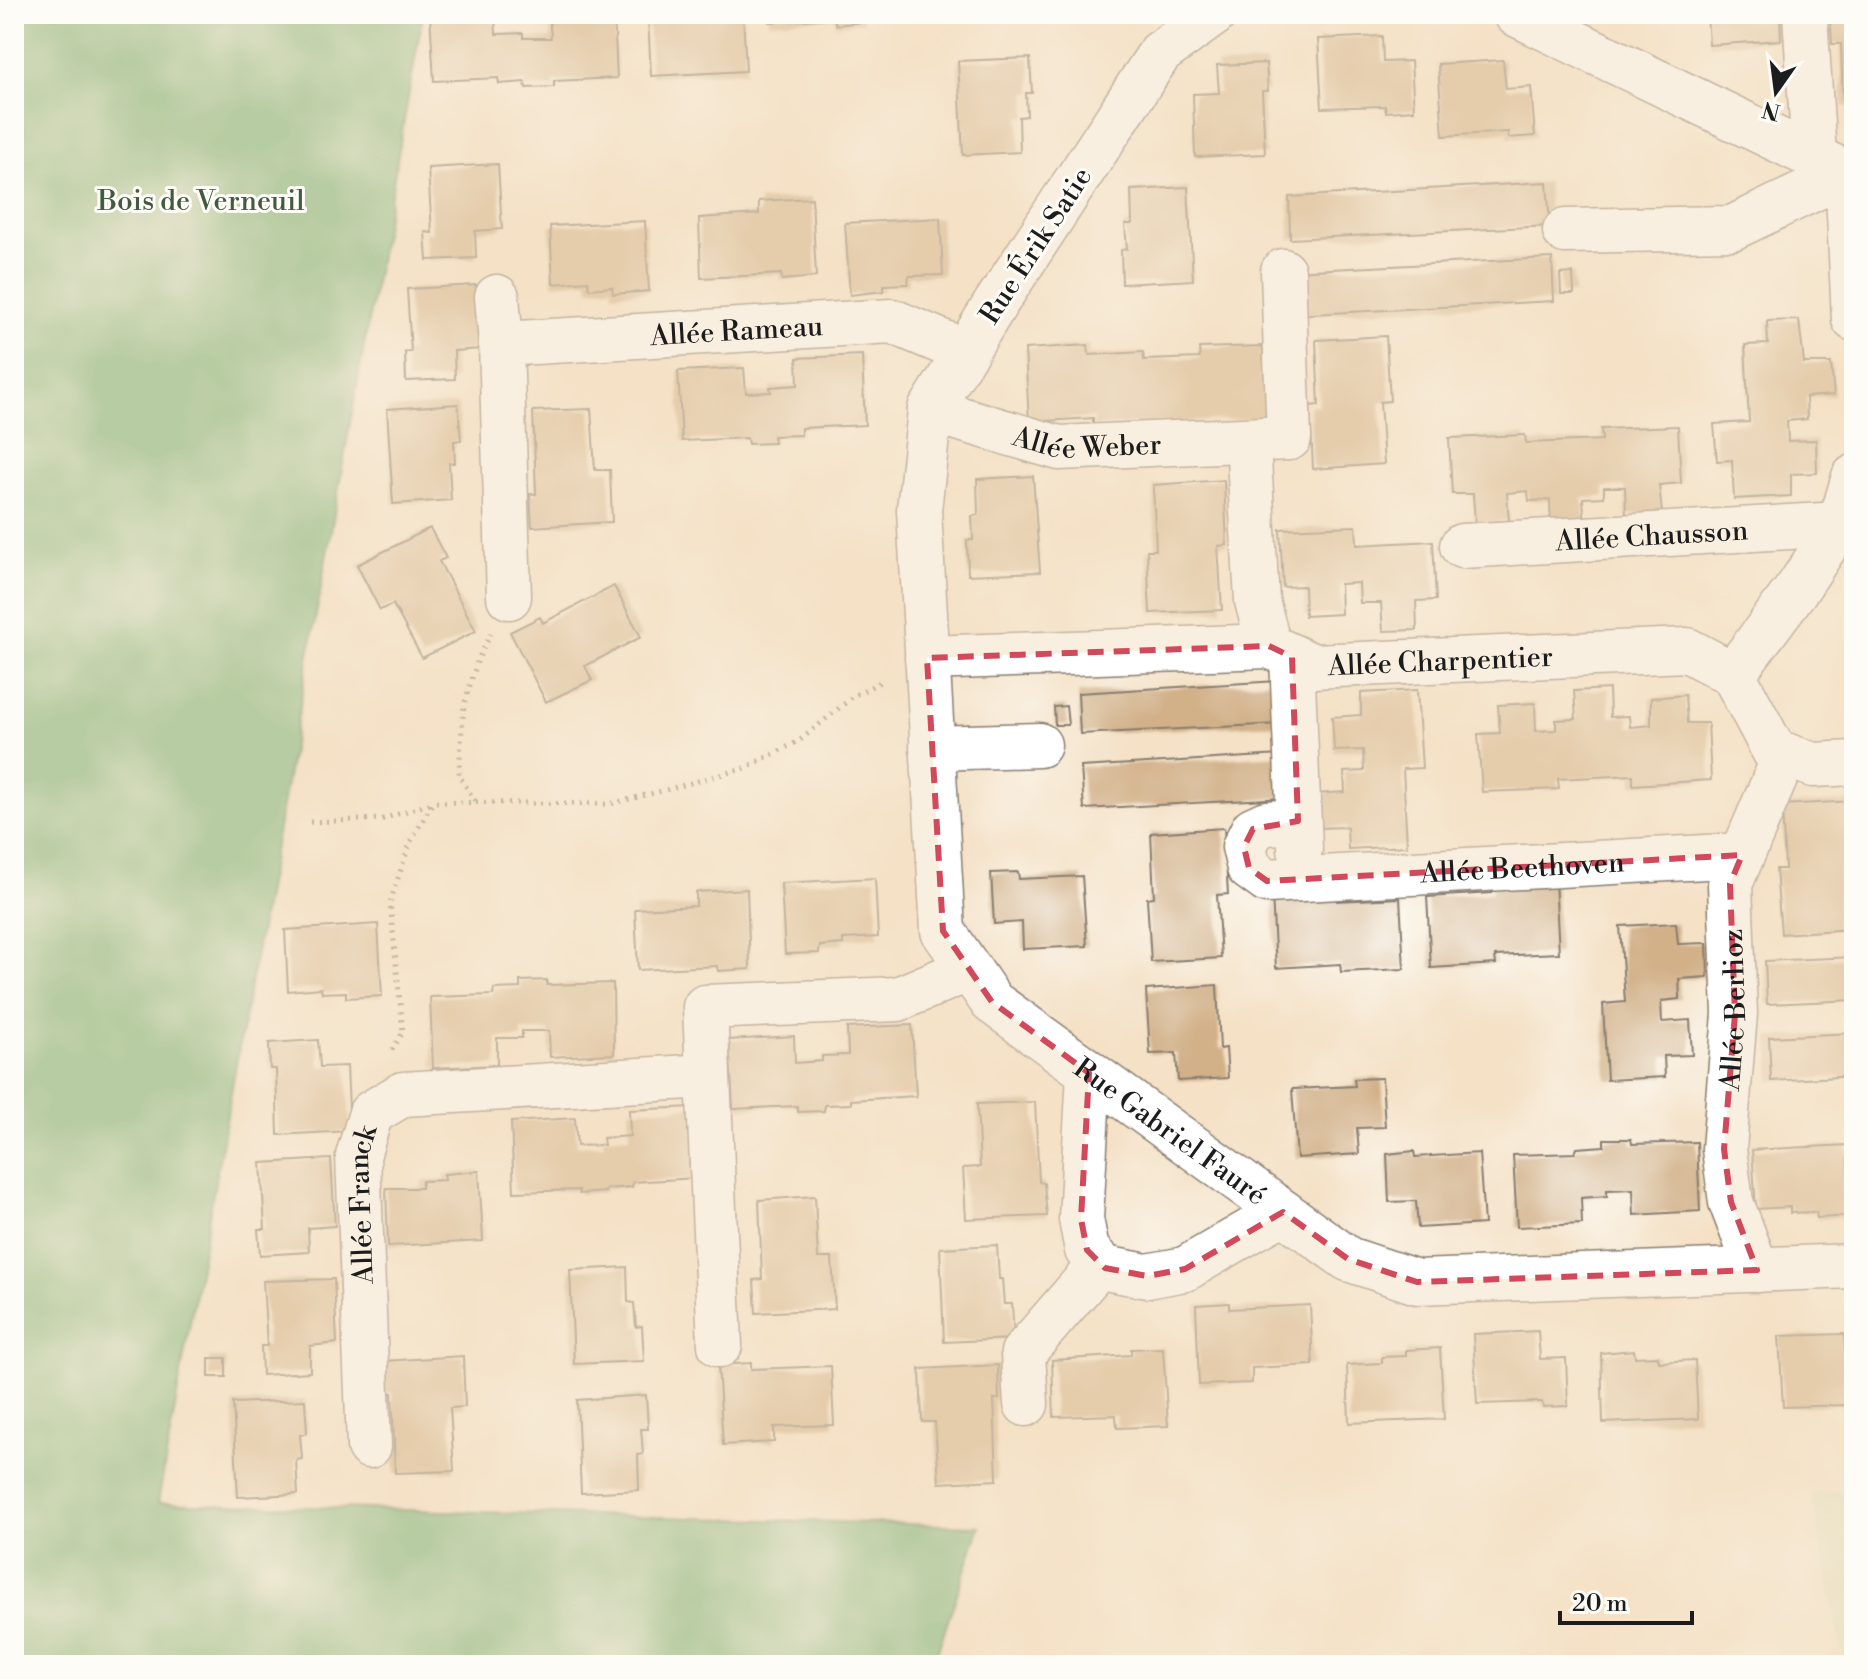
<svg xmlns="http://www.w3.org/2000/svg" width="1868" height="1679" viewBox="0 0 1868 1679" font-family="'Libre Bodoni',serif">
	<style>
		.built { fill: #dbdebd }
		.forest { fill: #6eb174; stroke: #456648; stroke-width: 2 }
		.building { fill: #d2b189 }
		.lines { fill: none; stroke-linecap: round; stroke-linejoin: round }
		.minor-casing { stroke: #887e71; stroke-width: 47 }
		.path { stroke: #887e71; stroke-width: 5; stroke-dasharray: 2 6; stroke-linecap: butt }
		.minor { stroke: #fff; stroke-width: 44 }
		.marked { fill: none; stroke: #d1495b; stroke-width: 6; stroke-dasharray: 16 10; stroke-linejoin: round }
		.labels { text-anchor: middle; stroke-width: 6; stroke-linejoin: round; paint-order: stroke }
		.park-label { font-size: 28px; fill: #425a41; stroke: #fdfcf7 }
		.street-label { font-size: 28px; fill: #1c1c1c; stroke: #fdfcf7 }
	</style>
	<rect width="100%" height="100%" fill="#fdfcf7"/>
	<filter id="ink" filterUnits="userSpaceOnUse"><feTurbulence type="fractalNoise" baseFrequency=".0125" numOctaves="2"/><feDisplacementMap in="SourceGraphic" scale="16" xChannelSelector="R" yChannelSelector="G"/><feConvolveMatrix kernelMatrix="1 2 1 2 8 2 1 2 1" color-interpolation-filters="sRGB"/></filter>
	<filter id="wash" filterUnits="userSpaceOnUse"><feTurbulence type="fractalNoise" baseFrequency=".006" numOctaves="4" result="noise"/><feDisplacementMap in="SourceGraphic" scale="32" xChannelSelector="R" yChannelSelector="G"/><feGaussianBlur stdDeviation="1.8" result="paint"/><feColorMatrix in="noise" values="0 0 0 0 0 0 0 0 0 0 0 0 0 0 0 0 0 1.4 0 .05"/><feComposite in="paint" operator="in"/></filter>
	<g filter="url(#wash)">
		<rect width="100%" height="100%" fill="#f4e1c6"/>
		<path class="built" d="M1854,1490v175h-10l-33,-173z"/>
		<path class="forest" d="M14,14h409l-265,1489 822,23 -47,139h-919z"/>
		<g id="blocks">
			<path class="building" d="M430,14h65l1,20 27,-1v5h28l-2,-24h65l3,64 -63,3v6l-28,1 -1,-6 -26,2 -1,-6 -64,3z
				M684,14h59l3,57 -95,5 -3,-59z
				M769,14h101v2l-8,1 1,5 -27,3 -2,-7 -65,4z
				M1707,14h73l1,26 -72,5z
				M1830,14h24v92l-11,1 -2,-63h-9z
				M1382,36l1,26 28,-1 3,49 -28,2 -1,-6 -63,2 -4,-69z
				M1030,58l2,35h-6l1,23 -8,1 1,35 -57,3 -5,-94z
				M1503,60l3,29 25,-2 4,49 -27,2v-6l-65,4 -5,-72z
				M1266,63l2,28h-6l3,63 -70,3 -2,-63 26,-1 -2,-28z
				M498,164l4,65 -27,2 1,27 -49,2 -2,-28 7,1 -4,-65z
				M1547,182l3,44 -260,13 -1,-42z
				M1188,187l5,93 -71,4 -1,-34 6,-1 -2,-25h7l-1,-34z
				M812,198l4,79 -34,3 -1,-6 -80,4 -2,-60 60,-4v-13z
				M940,218l3,57 -34,1 -1,8 -24,1v6l-34,4 -5,-72z
				M645,221l4,70 -36,3 -1,-7 -23,2 -1,-8 -35,3 -3,-58z
				M1552,258l2,43 -260,14 -2,-44z
				M1573,273l1,21h-13l-1,-20z
				M476,285l5,64 -27,2 1,28 -49,2 -1,-29h6l-4,-63z
				M1799,320l5,43h27l3,32 -28,2 1,22 -20,2 1,20 28,-1 1,33 -26,1v22l-57,3 -2,-39 -15,1 -3,-37 35,-2 -4,-77 23,-1 -1,-23z
				M1386,336l4,65 -10,1 4,62 -71,5 -3,-63 9,-1 -3,-65z
				M1088,345l1,10 54,-3 1,8 56,-2 -1,-10 64,-2 4,72 -174,8v-8l-64,4 -4,-73z
				M862,355l3,70 -64,3v7l-28,1 1,7 -26,1 -1,-6 -65,3 -4,-70 66,-3 2,25 25,-1 -1,-5 28,-2 -1,-27z
				M458,404l3,36 -7,1 1,22h-6l2,37 -58,4 -6,-95z
				M591,409l4,61h15l2,52 -80,5 -2,-33h6l-3,-83z
				M1678,426l3,57 -22,2 3,28 -36,2 -1,-28h-21v10l-21,1 2,30 -34,2 -1,-30 -21,1 -1,-10 -21,2 2,28 -34,2 -2,-29h-21l-3,-56 76,-3 1,8 76,-3 -1,-11z
				M1033,476l7,96 -72,3 -1,-35h6l-1,-24 6,-1 -1,-36z
				M1224,480l3,65 -9,1 4,64 -72,3 -3,-63h9l-3,-65z
				M1356,526l1,19 76,-4 3,59 -20,1 1,29 -34,1 -2,-28h-21l-1,-20 -19,1 1,30 -36,2 -1,-30 -21,1 -3,-58z
				M430,528l16,30 -7,3 37,70 -54,27 -29,-54 -13,6 -23,-45z
				M614,586l27,51 -56,29 7,14 -46,22 -36,-70 30,-15 3,6z
				M1278,681l2,43 -200,10 -2,-41z
				M1609,689l1,28 19,-1 1,11 21,-2v-27l34,-3 2,28h21l3,57 -78,5v-10l-75,4 1,10 -77,3 -4,-58 22,-1 -2,-28 37,-2 1,28 20,-1v-10l20,-1 -2,-28z
				M1417,690l5,78 -19,1 4,77 -59,3 -1,-22 -29,1 -2,-34 29,-2 -1,-20 20,-1 -1,-21 -29,1 -2,-34 29,-2v-22z
				M1066,706l2,19h-13l-1,-18z
				M1281,755l3,43 -200,11 -3,-42z
				M1853,801l1,64 -6,1 3,63 -70,5 -5,-65h9l-3,-64z
				M1224,828l4,66 -11,1 4,63 -70,4 -4,-64 7,-1 -3,-64z
				M1018,872l1,7 63,-3 5,70 -64,3 -1,-27 -28,2 -3,-51z
				M875,878l3,59 -35,2v5l-23,2 -1,7 -34,1 -4,-71z
				M1555,880l4,73 -64,3 1,8 -65,4 -4,-71 65,-4 -1,-10z
				M747,889l3,80 -32,2 -1,-5 -79,4 -3,-61 61,-3v-14z
				M1336,892l1,9 63,-3 4,71 -63,3 -1,-8 -64,4 -4,-73z
				M1676,923l2,21 29,-1 1,34 -29,2 1,20 -19,2 1,21 28,-2 2,35 -28,1 1,21 -58,3 -4,-76 22,-2 -5,-76z
				M378,924l4,72 -36,2v-6l-24,1 -1,-5 -33,3 -3,-61z
				M1854,957v43l-87,4 -2,-43z
				M547,980v5l66,-2 1,71 -64,3 -1,-26h-27v7h-25v27l-64,3 -3,-71 63,-2 1,-6 26,-1v-7z
				M1217,985l3,64 6,-1 2,30 -50,3 -2,-28 -26,1 -4,-64z
				M912,1025l4,71 -65,4v4l-26,1 -1,6 -26,1 -1,-6 -64,3 -4,-69 65,-4 1,27 27,-2v-5l26,-1 -1,-27z
				M1854,1033v43l-83,5 -2,-44z
				M318,1040l2,27 27,-1 3,65 -72,4 -2,-66h-6l-1,-26z
				M1382,1078l3,49 -28,1 2,26 -62,4 -5,-69 63,-3 -1,-7z
				M1035,1102l4,80 5,1 3,33 -81,3 -3,-51 17,-1 -3,-63z
				M693,1107l3,71 -63,4 -1,5 -26,2 -1,3 -26,2v-4l-65,2 -3,-70 64,-4 2,28 27,-1 -1,-7 27,-2 -1,-26z
				M1604,1139h27l1,5 65,-2 3,69 -66,4 -1,-26 -26,1v6l-26,2 1,26 -65,3 -4,-72 62,-2 2,-5 27,-2z
				M1847,1145l4,71 -34,2 -1,-6 -26,1v-6l-34,2 -4,-59z
				M1414,1151l1,6 64,-4 5,71 -66,4 -2,-27 -27,1 -2,-48z
				M331,1159l4,67 -27,2 1,24 -49,3 -2,-26h7l-4,-66z
				M479,1171l4,70 -95,5 -2,-58h35l1,-7 23,-1 -1,-6z
				M815,1196l3,62h14l3,51 -79,4 -2,-33 8,-1 -3,-79z
				M997,1245l2,34h3l2,25h8l2,35 -70,3 -4,-94z
				M627,1267l1,35 6,1 2,24 6,-1 2,35 -70,3 -4,-94z
				M334,1279l3,64 -27,3v26l-48,3 -1,-29h6l-4,-65z
				M1229,1303v6l81,-4 3,60 -61,3v15l-53,2 -3,-80z
				M1538,1331l2,28 26,-1 2,48 -25,1 -1,-5 -65,2 -4,-70z
				M1844,1334l2,28h8v47h-6l-1,-4 -64,2 -4,-71z
				M1163,1348l5,78 -51,2 -1,-13 -62,2 -2,-57 79,-5v-6z
				M1440,1348l4,71 -95,4 -2,-58 35,-2v-6l24,-1v-6z
				M1634,1350l1,7 23,-1 1,6 36,-2 3,59 -95,4 -2,-70z
				M463,1356l2,51 -15,1 4,63 -59,2 -3,-80h-7l-1,-32z
				M209,1358h17v19h-17z
				M751,1363v6l80,-3 3,59 -60,2v15l-51,3 -5,-80z
				M998,1365l1,34h-5l3,81 -58,3 -4,-61h-13l-2,-53z
				M646,1395l2,34h-7l2,25 -5,1 1,35 -58,3 -4,-93z
				M305,1400l2,33 -7,2 2,24 -6,1 2,34 -60,3 -5,-94z"/>
		</g>
	</g>
	<g filter="url(#ink)">
		<use href="#blocks" fill-opacity="0" stroke="#887e71" stroke-width="2"/>
		<g class="lines">
			<g class="minor-casing">
				<g id="minor">
					<path id="s1" d="M1214,14l-54,39 -164,250 -66,107 -11,100 24,421 49,71 356,257 69,23 437,-16"/>
					<path d="M1516,14l331,159 7,-2"/>
					<path d="M1805,14l9,142"/>
					<path d="M1565,231l167,-3 115,-55 7,146"/>
					<path d="M497,297l4,47 8,253"/>
					<path id="s2" d="M501,344l391,-23 74,31"/>
					<path id="s3" d="M930,410l129,38 230,-10 -6,-167"/>
					<path d="M1248,441l9,160 12,45"/>
					<path id="s4" d="M1462,546l378,-22"/>
					<path d="M1292,657l8,192"/>
					<path id="s5" d="M927,658l342,-12 44,20 374,-16 46,24 41,77 39,14 41,-2"/>
					<path d="M1733,674l66,-88 41,-62 14,-47"/>
					<path d="M932,748l107,-3"/>
					<path id="s6" d="M1298,821l-32,2 -13,6 -9,18 5,21 18,13 475,-26"/>
					<path d="M1089,1073l-8,146 6,31 18,18 42,8 38,-7 98,-57"/>
					<path id="s7" d="M1757,1270l-26,-68 -7,-53 11,-135 -5,-130 55,-129"/>
					<path d="M720,1345l-15,-338 193,-8 71,-30"/>
					<path d="M1026,1404l-3,-51 77,-89"/>
					<path id="s8" d="M369,1446l-11,-290 13,-43 32,-19 305,-18"/>
				</g>
			</g>
			<path class="path" d="M475,801l-16,-26 2,-34 3,-36 14,-46 13,-25
				M310,822l73,-3 49,-16
				M392,1050l11,-18 -13,-130 20,-59 23,-41 177,2 52,-13 83,-23 54,-27 56,-46 29,-15"/>
			<use href="#minor" class="minor"/>
		</g>
	</g>
	<path d="M0 0H1868V1679H0ZM1269,646l23,11 6,164 -45,8 -9,18 5,21 18,13 475,-26 -12,29 5,130 -11,135 7,53 26,68 -340,12 -69,-23 -65,-47 -98,57 -38,7 -42,-8 -18,-18 -6,-31 8,-146 -97,-71 -49,-71 -16,-273z" fill="#f4e1c6" fill-opacity=".55" fill-rule="evenodd"/>
	<path class="marked" d="M1269,646l23,11 6,164 -45,8 -9,18 5,21 18,13 475,-26 -12,29 5,130 -11,135 7,53 26,68 -340,12 -69,-23 -65,-47 -98,57 -38,7 -42,-8 -18,-18 -6,-31 8,-146 -97,-71 -49,-71 -16,-273z"/>
	<g class="labels">
		<g class="park-label">
			<text x="201" y="210">Bois de Verneuil</text>
		</g>
		<g class="street-label">
			<text transform="translate(1035 245) rotate(-57)" y="10">Rue Érik Satie</text>
			<text dy="10" stroke="none"><textPath href="#s2" startOffset="236">Allée Rameau</textPath></text>
			<text dy="10" stroke="none"><textPath href="#s3" startOffset="162">Allée Weber</textPath></text>
			<text dy="10" stroke="none"><textPath href="#s4" startOffset="190">Allée Chausson</textPath></text>
			<text dy="10" stroke="none"><textPath href="#s5" startOffset="518">Allée Charpentier</textPath></text>
			<text dy="10" stroke="none"><textPath href="#s6" startOffset="366">Allée Beethoven</textPath></text>
			<text dy="10" stroke="none"><textPath href="#s7" startOffset="266">Allée Berlioz</textPath></text>
			<text dy="10" stroke="none"><textPath href="#s1" startOffset="1320">Rue Gabriel Fauré</textPath></text>
			<text dy="10" stroke="none"><textPath href="#s8" startOffset="242">Allée Franck</textPath></text>
		</g>
	</g>
	<rect width="1868" height="1679" fill="none" stroke="#fdfcf7" stroke-width="48"/>
	<g transform="translate(1776 92) rotate(194)" stroke="#fdfcf7" stroke-width="6" paint-order="stroke">
	<path d="M0-6L14 30L0 20L-14 30Z" fill="#1c1c1c"/>
	<text y="-12" font-size="22" font-weight="bold" text-anchor="middle" fill="#1c1c1c">N</text>
	</g>
	<path d="M1560 1611v12h132v-12" fill="none" stroke="#1c1c1c" stroke-width="4"/>
	<text x="1572" y="1611" font-size="24" fill="#1c1c1c" stroke="#fdfcf7" stroke-width="6" paint-order="stroke">20 m</text>
</svg>
